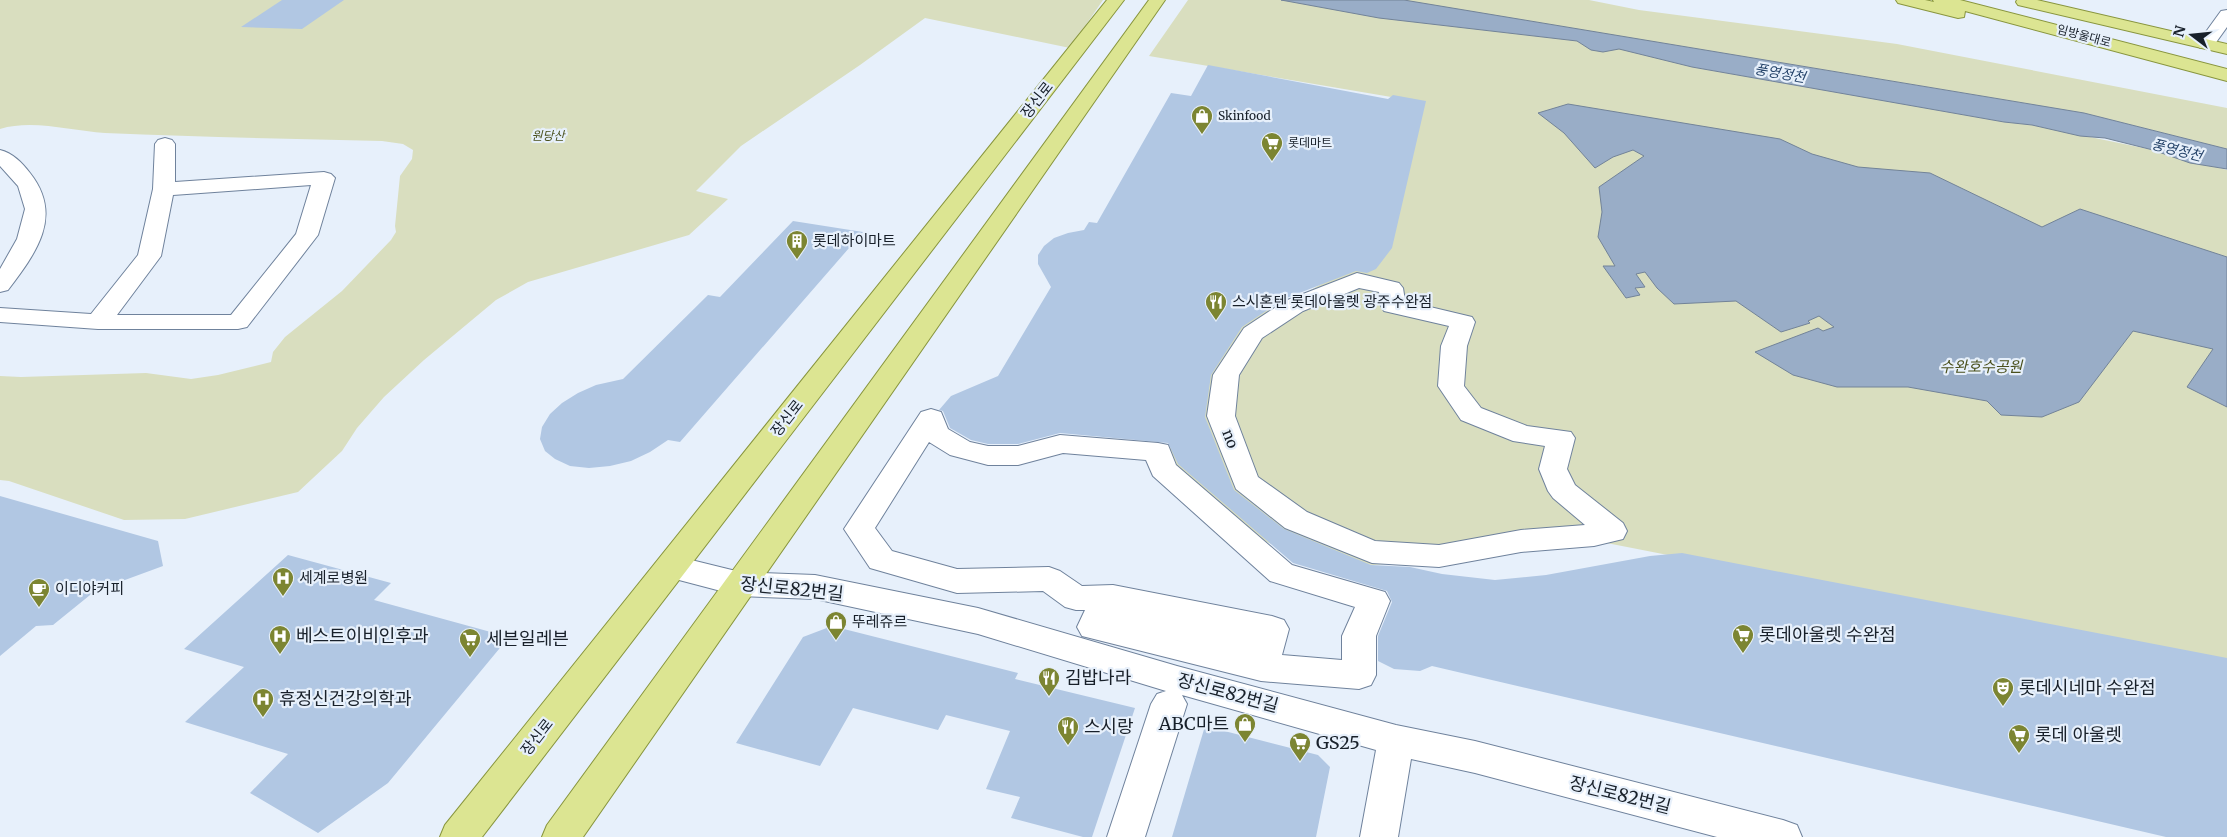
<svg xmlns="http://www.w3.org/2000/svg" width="2227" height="837" viewBox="0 0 2227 837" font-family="Merriweather,'Noto Sans KR',serif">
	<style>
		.green { fill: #d9debf }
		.water { fill: #99adc7; stroke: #728398 }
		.building { fill: #b1c7e3 }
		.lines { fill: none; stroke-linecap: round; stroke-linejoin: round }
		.minor-casing { stroke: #6f829c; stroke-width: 2 }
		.major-casing { stroke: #88953e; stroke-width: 2 }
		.minor { fill: #fff; fill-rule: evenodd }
		.major { fill: #dce592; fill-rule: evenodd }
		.labels { text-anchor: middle; stroke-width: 4.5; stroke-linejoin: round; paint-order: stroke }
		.far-street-label { font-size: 12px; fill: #18202a; stroke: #e7f0fb }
		.far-poi-label { font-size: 12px; fill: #18202a; stroke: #e7f0fb; text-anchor: start }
		.far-park-label { font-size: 12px; font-style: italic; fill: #4a501c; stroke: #e7f0fb }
		.far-water-label { font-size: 14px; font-style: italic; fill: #27456b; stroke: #e7f0fb }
		.street-label { font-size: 15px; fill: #18202a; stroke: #e7f0fb }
		.poi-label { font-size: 15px; fill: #18202a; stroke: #e7f0fb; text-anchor: start }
		.park-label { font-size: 15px; font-style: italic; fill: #4a501c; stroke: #e7f0fb }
		.near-street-label { font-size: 18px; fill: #18202a; stroke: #e7f0fb }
		.near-poi-label { font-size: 18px; fill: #18202a; stroke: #e7f0fb; text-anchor: start }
	</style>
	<rect width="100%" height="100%" fill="#e7f0fb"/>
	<path class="green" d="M0,0h1103l-33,48 -145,-30 -65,47 -119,81 -45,45 32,8 -39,36 -161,47 -32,18 -72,60 -40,37 -27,31 -15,23 -44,41 -113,27 -61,1 -115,-39 -9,-1v-104l21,1 125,-4 45,6 27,-4 53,-13 2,-10 12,-15 57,-46 49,-51 5,-8 -1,-6 5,-50 12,-17 1,-9 -10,-6 -21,-3c-92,-2 -184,-4 -277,-8 -34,-2 -72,-14 -105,-4z
		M1188,0h401l50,10 258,34 330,64v41l-143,-36 -428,-71 -22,10 58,15 312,55 28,3 121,25 74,20v495l-656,-129 -124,23 -74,6 -64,-8 -51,-18 -101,-90 46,-3 -11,-65 59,-64 48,-20 51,-30 59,-167 -260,-44z"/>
	<path class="water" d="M1281,0h123l680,113 143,36v20l-37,-6 -37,-13 -48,-12 -25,-2 -48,-11 -28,-3 -312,-55 -73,-18 -16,3 -12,-2 -14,-9 -198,-23z
		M1568,104l212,35 32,15 46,13 72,6 112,54 38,-18 147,48v150l-40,-20 26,-38 -80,-18 -54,71 -37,15 -41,-2 -14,-14 -79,-14h-71l-44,-12 -38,-23 63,-24 5,3 11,-4 -15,-11 -11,5 2,2 -29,9 -45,-31 -62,3 -17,-16 -12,-16 -9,2 9,13 -10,1 5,7 -14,3 -23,-32h12l-17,-29 4,-25 -3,-25 45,-31 -11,-6 -20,7 -18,11 -31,-35 -26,-20z"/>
	<path class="building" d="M282,0h62l-42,29 -61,-2z
		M1208,65l180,34 5,-4 33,6 -34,147 -16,21 -9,4 -11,-2 -72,28 -42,28 -31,48 -6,42 29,73 50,39 87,36 39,2 32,7 53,6 51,-5 104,-19 32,-3 545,105v179h-61l-734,-171 -12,5 -26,-2 -16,-8v-25l14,-34 -5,-11 -94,-28 -115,-99 -10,-21 -108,-10 -42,11h-30l-17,-4 -21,-12 -7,-17 -4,-1 12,-14 47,-20 53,-89 -13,-23v-9l6,-9 10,-8 14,-5 16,-3 5,-8 8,1 74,-130 20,3z
		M793,221l70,11 -183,210 -12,-2 -18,12 -19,9 -21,5 -21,2 -19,-2 -15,-7 -10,-8 -5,-12 2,-12 8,-13 12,-11 16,-10 18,-8 27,-6 85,-84 12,2z
		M0,496l158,45 5,25 -68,25 -42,34 -17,1 -36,30z
		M288,555l103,28 -17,17 135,37 -121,146 -70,50 -68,-40 38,-39 -103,-32 59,-55 -60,-18z
		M832,626l186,47 -3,6 120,29 -43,129h-9l-72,-19 9,-21 -34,-8 24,-58 -64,-16 -8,15 -85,-22 -33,58 -84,-23 67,-106z
		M1205,726l113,29 12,12 -14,70h-144z"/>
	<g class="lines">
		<g class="minor-casing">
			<path id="minor" d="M2227,10v17l-15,21h-12l-3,-4 3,-4 21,-29z
				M165,138l7,2 3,4v38l149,-10 7,2 4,4 -17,57 -71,92 -9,2h-140l-98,-7v-14l91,6 47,-59 15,-66 2,-45 3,-4zM311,185l-15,49 -65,81h-114l44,-59 12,-61z
				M0,150c13,3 22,13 30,23 34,43 6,80 -22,117l-8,2v-23l17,-30 8,-30 -7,-23 -18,-20z
				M1357,273l42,10 4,5 2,13 67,16 3,5 -8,24 -3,40 17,22 46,18 44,6 4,6 -8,31 8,16 48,38 4,8 -4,8 -29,7 -73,6 -82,15 -67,-4 -87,-35 -49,-39 -29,-73 6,-41 31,-47 41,-27zM1359,288l20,4 2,14 3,5 65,15 -8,20 -3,40 23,34 52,21 32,5 -6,23 9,22 5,7 32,27 -64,5 -82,15 -64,-4 -68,-29 -49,-35 -23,-61 4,-41 23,-37 41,-27z
				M931,409l10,3 7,17 22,13 18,4h30l42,-11 98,8 10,2 8,20 116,100 93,27 5,9 -14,35v39l-5,10 -12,4 -98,-8 -179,-45 -5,-9 8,-17h-9l-11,-3 -22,-16 -86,2 -87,-25 -26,-39 77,-117zM929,442l21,13 38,10h30l45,-12 83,7 7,16 117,105 85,26 -13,29v24l-60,-5 7,-26 -5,-9 -12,-4 -159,-31 -31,1 -22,-15 -11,-4 -92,2 -65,-18 -17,-23z
				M671,555l69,17 75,3 163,33 199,58 219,59 79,16 308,79 14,5 5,12h-85l-242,-64 -64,-14 -13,78h-38l16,-87 -194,-55 5,9 -42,133h-38l44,-133 6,-10 9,-3 -188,-57 -163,-35 -75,-3 -80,-21 -5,-8 5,-8z"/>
		</g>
		<g class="major-casing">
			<path id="major" d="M1107,0h17l-642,837h-42l5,-12z
				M1149,0h16l-582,837h-41l5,-12z
				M1896,0h29l9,2 -1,-2h27l267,69v12l-262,-70 -1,6 -6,1 -60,-15z
				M2017,0h20l190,44v10l-209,-49 -2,-3z"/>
		</g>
		<use href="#minor" class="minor"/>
		<use href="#major" class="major"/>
	</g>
	<defs>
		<g id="shop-pin" transform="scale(1.125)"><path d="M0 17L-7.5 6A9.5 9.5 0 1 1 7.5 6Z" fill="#7c8532" stroke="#e7f0fb"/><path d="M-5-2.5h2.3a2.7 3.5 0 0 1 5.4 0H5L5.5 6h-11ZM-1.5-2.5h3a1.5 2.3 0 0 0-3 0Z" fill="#fff"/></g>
		<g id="supermarket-pin" transform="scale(1.125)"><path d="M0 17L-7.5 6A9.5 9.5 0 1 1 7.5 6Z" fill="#7c8532" stroke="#e7f0fb"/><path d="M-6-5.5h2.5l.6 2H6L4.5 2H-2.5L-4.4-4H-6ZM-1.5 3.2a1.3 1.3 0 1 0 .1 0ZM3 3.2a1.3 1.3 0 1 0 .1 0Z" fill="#fff"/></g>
		<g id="building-pin" transform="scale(1.125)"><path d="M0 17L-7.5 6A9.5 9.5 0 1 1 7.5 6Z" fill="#7c8532" stroke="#e7f0fb"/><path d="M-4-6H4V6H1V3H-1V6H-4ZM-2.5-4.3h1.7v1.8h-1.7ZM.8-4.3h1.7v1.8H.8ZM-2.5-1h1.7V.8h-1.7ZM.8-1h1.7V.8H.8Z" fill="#fff"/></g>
		<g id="restaurant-pin" transform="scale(1.125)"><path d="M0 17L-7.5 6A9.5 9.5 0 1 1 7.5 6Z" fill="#7c8532" stroke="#e7f0fb"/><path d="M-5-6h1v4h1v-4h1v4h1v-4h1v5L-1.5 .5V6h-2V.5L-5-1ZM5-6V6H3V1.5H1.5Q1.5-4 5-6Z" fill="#fff"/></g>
		<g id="hospital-pin" transform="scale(1.125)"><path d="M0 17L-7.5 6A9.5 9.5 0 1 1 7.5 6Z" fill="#7c8532" stroke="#e7f0fb"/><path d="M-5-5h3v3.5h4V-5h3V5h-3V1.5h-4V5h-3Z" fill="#fff"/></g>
		<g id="cafe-pin" transform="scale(1.125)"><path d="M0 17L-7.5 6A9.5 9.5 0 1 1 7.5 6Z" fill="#7c8532" stroke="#e7f0fb"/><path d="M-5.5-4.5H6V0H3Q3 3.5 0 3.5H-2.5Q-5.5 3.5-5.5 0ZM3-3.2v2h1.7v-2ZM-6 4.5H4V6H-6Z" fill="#fff"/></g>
		<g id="theatre-pin" transform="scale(1.125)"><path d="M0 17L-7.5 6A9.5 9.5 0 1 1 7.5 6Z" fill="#7c8532" stroke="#e7f0fb"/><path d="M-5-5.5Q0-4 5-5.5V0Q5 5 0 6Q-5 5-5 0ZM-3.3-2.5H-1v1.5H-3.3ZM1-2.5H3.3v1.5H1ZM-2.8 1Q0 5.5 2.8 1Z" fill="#fff"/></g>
	</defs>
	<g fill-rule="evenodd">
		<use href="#shop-pin" x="1202" y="116"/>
		<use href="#supermarket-pin" x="1272" y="143"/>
		<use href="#building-pin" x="797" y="241"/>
		<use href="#restaurant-pin" x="1216" y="302"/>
		<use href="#hospital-pin" x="283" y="578"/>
		<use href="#cafe-pin" x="39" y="589"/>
		<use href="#shop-pin" x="836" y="622"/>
		<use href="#supermarket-pin" x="1743" y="635"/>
		<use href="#hospital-pin" x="280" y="636"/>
		<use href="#supermarket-pin" x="470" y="639"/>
		<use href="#restaurant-pin" x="1049" y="678"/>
		<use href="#theatre-pin" x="2003" y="688"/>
		<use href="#hospital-pin" x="263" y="699"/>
		<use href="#shop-pin" x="1245" y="724"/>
		<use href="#restaurant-pin" x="1068" y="727"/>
		<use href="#supermarket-pin" x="2019" y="735"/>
		<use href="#supermarket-pin" x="1300" y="743"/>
	</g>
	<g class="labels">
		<g class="far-street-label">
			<text transform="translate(2084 36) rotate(15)" y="4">임방울대로</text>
		</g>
		<g class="far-poi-label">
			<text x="1218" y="120">Skinfood</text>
			<text x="1288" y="147">롯데마트</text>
		</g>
		<g class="far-park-label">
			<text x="548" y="140">원당산</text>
		</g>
		<g class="far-water-label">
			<text transform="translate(1780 73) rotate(10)" y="5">풍영정천</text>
			<text transform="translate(2177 150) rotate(14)" y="5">풍영정천</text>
		</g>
		<g class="street-label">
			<text transform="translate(1037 100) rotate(-52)" y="5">장신로</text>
			<text transform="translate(787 418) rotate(-52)" y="5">장신로</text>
			<text transform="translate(1230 439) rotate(69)" y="5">no</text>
			<text transform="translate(537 737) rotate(-52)" y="5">장신로</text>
		</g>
		<g class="poi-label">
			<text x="813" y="246">롯데하이마트</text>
			<text x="1232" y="307">스시혼텐 롯데아울렛 광주수완점</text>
			<text x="299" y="583">세계로병원</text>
			<text x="55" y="594">이디야커피</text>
			<text x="852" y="627">뚜레쥬르</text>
		</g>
		<g class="park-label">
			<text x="1981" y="372">수완호수공원</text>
		</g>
		<g class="near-street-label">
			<text transform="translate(792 589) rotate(6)" y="6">장신로82번길</text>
			<text transform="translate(1228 693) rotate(15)" y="6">장신로82번길</text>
			<text transform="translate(1620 795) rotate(14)" y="6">장신로82번길</text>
		</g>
		<g class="near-poi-label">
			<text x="1759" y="641">롯데아울렛 수완점</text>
			<text x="296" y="642">베스트이비인후과</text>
			<text x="486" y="645">세븐일레븐</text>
			<text x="1065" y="684">김밥나라</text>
			<text x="2019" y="694">롯데시네마 수완점</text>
			<text x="279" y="705">휴정신건강의학과</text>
			<text x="1229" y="730" text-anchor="end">ABC마트</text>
			<text x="1084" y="733">스시랑</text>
			<text x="2035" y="741">롯데 아울렛</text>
			<text x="1316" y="749">GS25</text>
		</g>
	</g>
	<g transform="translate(2192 35) rotate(286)" stroke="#e7f0fb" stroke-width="4" paint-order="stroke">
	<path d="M0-4L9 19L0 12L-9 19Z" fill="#18202a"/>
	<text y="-8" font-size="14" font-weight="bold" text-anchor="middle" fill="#18202a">N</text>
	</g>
</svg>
